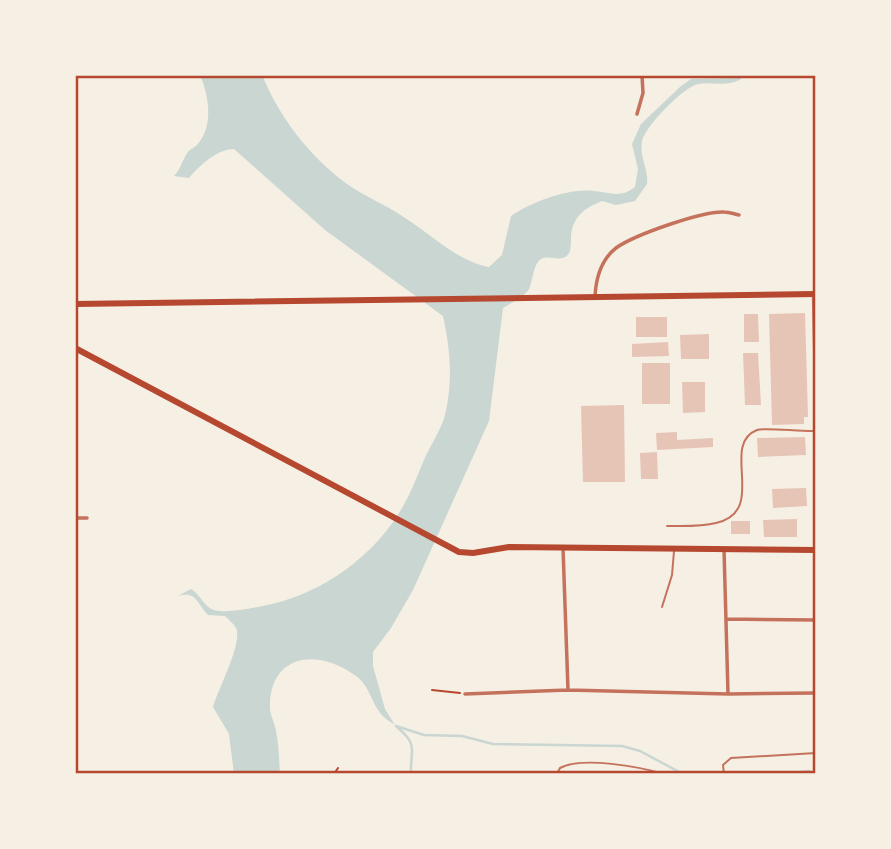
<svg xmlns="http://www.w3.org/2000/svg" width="891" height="849" viewBox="0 0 891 849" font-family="Rubik,sans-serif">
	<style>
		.water { fill: #c9d6d2 }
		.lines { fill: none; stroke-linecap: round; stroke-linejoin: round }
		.stream { stroke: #c9d6d2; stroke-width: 2.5 }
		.building { fill: #e6c5b7 }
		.path { stroke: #b5482f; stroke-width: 2 }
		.service { stroke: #c5725c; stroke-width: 2 }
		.minor { stroke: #c5725c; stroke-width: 3.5 }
		.tertiary { stroke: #c5725c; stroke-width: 4.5 }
		.primary { stroke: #b5482f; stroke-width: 6 }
		.neatline { fill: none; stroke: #b5482f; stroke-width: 2.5 }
	</style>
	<rect width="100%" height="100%" fill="#f6efe4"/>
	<path class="water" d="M200,75h62c18,43 47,81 85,109 20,14 44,23 64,38 24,16 49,40 78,45l13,-12 9,-39c21,-14 57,-28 83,-25 16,1 26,8 41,-4l3,-18 -6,-25 9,-20 40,-38 10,-7 40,-1 14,-3c-12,14 -31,6 -47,9 -15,3 -53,43 -56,57 -3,16 7,29 5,43l-12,17 -19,4 -14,-4c-17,7 -28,14 -31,34 0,5 0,12 -1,16 -6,14 -20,3 -29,8 -8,5 -8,22 -12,30 -5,8 -18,14 -26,19l-14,113 -76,169 -22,38 -18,24v14l12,43 10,16c-4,-3 -10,-6 -13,-10 -11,-12 -12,-29 -26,-39 -39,-29 -88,-22 -86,34 1,7 5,14 6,21 3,14 3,29 4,43h-46l-5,-40 -16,-27c5,-18 30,-64 23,-79 -2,-4 -8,-9 -11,-12l-17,-1c-12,-12 -11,-24 -30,-19l13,-7c9,5 13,18 23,21 14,4 44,-3 58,-6 52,-12 103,-49 130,-96 9,-15 15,-32 22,-48 7,-16 19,-33 22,-49 7,-35 4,-62 -3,-95l-118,-86 -91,-81c-17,0 -35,17 -45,29l-15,-2c7,-7 8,-16 14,-24 2,-3 6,-4 9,-7 17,-19 12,-49 3,-70z"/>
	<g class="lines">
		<path class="stream" d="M396,726l28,9 38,1 31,8 129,2 18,5 43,23
			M398,728c21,17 12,23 13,46
			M780,774l29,-3"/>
	</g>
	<path class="building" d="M805,313l3,104h-4v7l-32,1 -3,-111z
		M744,314h14l1,28h-15z
		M636,317h31v20h-31z
		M709,334v25h-28l-1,-24z
		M668,342l1,14 -37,1v-13z
		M743,353h15l3,52h-16z
		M642,363h28v41h-28z
		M682,382h23v30l-22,1z
		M624,405l1,77h-42l-2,-76z
		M677,432v8l36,-2v9l-56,3 -1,-17z
		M805,437l1,18 -48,2 -1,-19z
		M657,452l1,27h-17l-1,-26z
		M806,488l1,18 -34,2 -1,-19z
		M797,519v18h-33l-1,-17z
		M731,521h19v13h-19z"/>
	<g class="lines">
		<path class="path" d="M432,690l28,3
			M334,774l4,-6"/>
		<path class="service" d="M667,526c16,0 34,1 49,-3 53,-12 3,-78 41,-93 8,-3 45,2 59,1
			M662,607l10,-32 2,-24
			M557,774l3,-6c23,-12 80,-1 104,6
			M724,774l-1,-9 8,-7 85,-5"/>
		<path class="minor" d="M637,114l6,-21 -1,-18
			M595,296c1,-18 7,-37 21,-48 18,-13 86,-37 108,-36 5,0 10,2 15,3
			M75,518h12
			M563,548l5,142
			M724,549l4,145
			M726,619l90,1
			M465,694l103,-4 160,4 88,-1"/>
		<path class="tertiary" d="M814,294l2,94"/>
		<path class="primary" d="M75,304l741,-10
			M75,348l384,204 14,1 36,-6 307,3"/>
	</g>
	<rect width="891" height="849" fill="none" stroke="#f6efe4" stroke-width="154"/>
	<rect x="77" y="77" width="737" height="695" class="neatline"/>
</svg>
